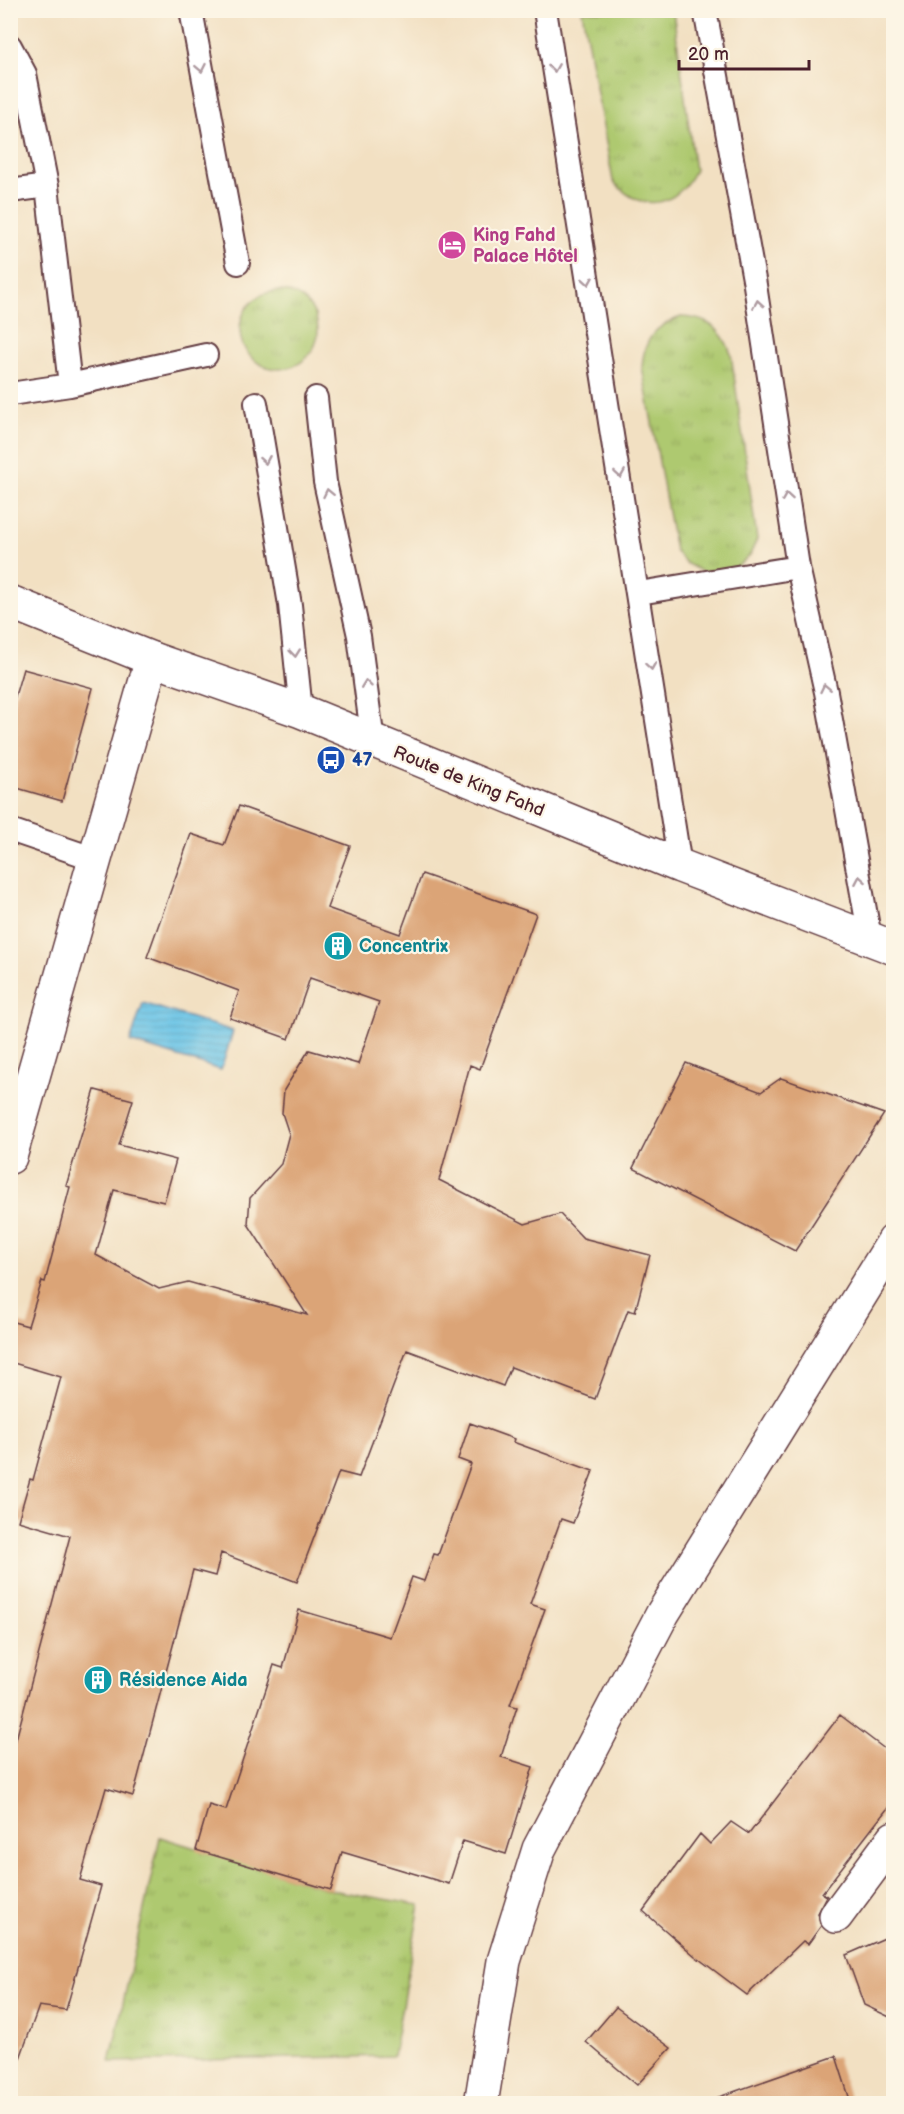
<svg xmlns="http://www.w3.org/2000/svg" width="904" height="2114" viewBox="0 0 904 2114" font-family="'Balsamiq Sans',sans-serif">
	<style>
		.grass { fill: url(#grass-tufts); stroke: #7c744d; stroke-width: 1.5 }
		.water { fill: url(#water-rules); stroke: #5a7289; stroke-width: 1.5 }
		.building { fill: #dba477 }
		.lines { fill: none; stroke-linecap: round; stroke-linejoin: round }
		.service-casing { stroke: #633c42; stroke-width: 26 }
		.minor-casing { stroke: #633c42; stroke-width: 36 }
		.tertiary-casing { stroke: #633c42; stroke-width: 36 }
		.service { stroke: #fff; stroke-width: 22 }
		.minor { stroke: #fff; stroke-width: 33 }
		.tertiary { stroke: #fff; stroke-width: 33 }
		.oneway { stroke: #ae9aa0 }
		.labels { text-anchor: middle; stroke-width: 4.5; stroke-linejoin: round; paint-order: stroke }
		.hotel-label { font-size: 18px; font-weight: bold; fill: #b23c85; stroke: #fcf5e5; text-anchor: start }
		.transit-label { font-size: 18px; font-weight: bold; fill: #164399; stroke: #fcf5e5; text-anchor: start }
		.street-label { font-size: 18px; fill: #4a1f2b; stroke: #fcf5e5 }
		.culture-label { font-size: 18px; font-weight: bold; fill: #0d838f; stroke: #fcf5e5; text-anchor: start }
	</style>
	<defs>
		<pattern id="grass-tufts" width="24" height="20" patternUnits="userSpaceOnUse" patternTransform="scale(1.5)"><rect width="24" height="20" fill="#aec96f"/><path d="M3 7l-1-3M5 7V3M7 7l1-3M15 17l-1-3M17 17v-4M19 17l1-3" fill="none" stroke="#97ac60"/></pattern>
		<pattern id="water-rules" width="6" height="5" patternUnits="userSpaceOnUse" patternTransform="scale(1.5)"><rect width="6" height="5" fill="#69c4e7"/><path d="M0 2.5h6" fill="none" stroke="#5da8c6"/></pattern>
	</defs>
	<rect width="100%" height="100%" fill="#fcf5e5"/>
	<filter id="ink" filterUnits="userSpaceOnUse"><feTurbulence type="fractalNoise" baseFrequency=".0167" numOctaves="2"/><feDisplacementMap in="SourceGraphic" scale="12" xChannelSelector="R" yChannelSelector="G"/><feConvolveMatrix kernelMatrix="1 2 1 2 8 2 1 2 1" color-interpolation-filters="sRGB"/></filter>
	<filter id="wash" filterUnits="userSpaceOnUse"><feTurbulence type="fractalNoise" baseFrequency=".008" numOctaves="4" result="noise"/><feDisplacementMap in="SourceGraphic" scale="24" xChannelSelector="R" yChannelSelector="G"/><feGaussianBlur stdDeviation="1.35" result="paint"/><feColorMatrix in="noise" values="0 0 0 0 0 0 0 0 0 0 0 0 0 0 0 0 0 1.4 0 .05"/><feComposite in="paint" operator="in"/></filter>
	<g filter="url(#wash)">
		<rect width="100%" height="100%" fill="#f2e0c2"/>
		<path class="grass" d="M582,11h91l22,159c-19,38 -53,44 -82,11z
			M240 330a39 39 0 1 1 78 0a39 39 0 1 1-78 0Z
			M681,317c27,1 41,11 50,37l26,185 -7,16 -13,12 -34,5 -16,-8 -12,-13 -33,-184c2,-28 12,-41 39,-50z
			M160,1837l171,53 89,15 -27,151 -283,6z"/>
		<path class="water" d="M143,1003l90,28 -12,39 -91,-28z"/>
		<g id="blocks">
			<path class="building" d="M23,669l70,19 -31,113 -52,-15v-73z
				M239,806l111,40 -23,62 73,26 22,-60 114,40 -56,155 -10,-4 -31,115 86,44 35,-10 23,24 67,17 -15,57 -7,-2 -33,89 -84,-32 -8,19 -96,-36 -48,127 -20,-5 -42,110 -76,-29 -6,23 -22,-6 -60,226 -27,-8 -26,92 21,6 -35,124 -27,-4 -24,66 -5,-1v-309l60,-226 -52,-15 12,-42 3,1 28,-103 -51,-15v-41l18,5 14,-45 3,1 25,-95 -4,-1 29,-96 38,10 -14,45 57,15 -12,42 -50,-12 -18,65 63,34 29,-7 119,33 -59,-91 2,-26 31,-34 8,-30 -7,-21 2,-23 25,-40 49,14 21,-62 -69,-24 -21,61 -59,-21 9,-27 -92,-34 44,-123 33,11z
				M686,1063l75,29 20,-14 103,36 -89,137 -162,-83z
				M470,1423l44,16 -1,3 80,29 -20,52 -12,-4 -31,85 15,5 -35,96 7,2 -16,50 32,10 -27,87 -43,-13 -14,43 -107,-32 -11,38 -135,-40 13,-45 17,5 48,-145 9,3 16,-58 91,27 22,-60 12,4 10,-27 4,1 33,-91 -13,-5z
				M840,1715l54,41v44l-72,93 5,3 -9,17 3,13 -13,18 -5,-3 -56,54 -52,-39 -52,-45 57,-77 10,10 21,-22 18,12z
				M894,1934v85l-30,-14 -18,-50z
				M616,2007l55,41 -34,37 -51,-43z
				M836,2056l15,47h-134l-1,-5z"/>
		</g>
	</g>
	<g filter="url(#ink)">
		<use href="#blocks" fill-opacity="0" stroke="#633c42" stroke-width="1.5"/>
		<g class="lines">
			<g class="service-casing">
				<path id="service" d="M191,10l47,253
					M545,10l135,856
					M705,10l50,275 43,282 28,125 44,246
					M10,46l15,28 22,112 23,199
					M10,191l37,-5
					M10,394l60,-9 136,-30
					M316,398l9,84 34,154 14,106
					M256,403l34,202 11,106
					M639,593l159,-26
					M10,830l85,29"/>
			</g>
			<g class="minor-casing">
				<path id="minor" d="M10,1157l142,-498
					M836,1916l58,-78
					M481,2104l23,-143 35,-112 124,-236 231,-372"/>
			</g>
			<g class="tertiary-casing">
				<path id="tertiary" d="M10,602l142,57 149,52 379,155 214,82"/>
			</g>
			<use href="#service" class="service"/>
			<use href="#minor" class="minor"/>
			<use href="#tertiary" class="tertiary"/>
		</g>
		<defs><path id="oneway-chevron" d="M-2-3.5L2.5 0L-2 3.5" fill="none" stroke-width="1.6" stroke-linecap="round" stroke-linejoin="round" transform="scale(1.5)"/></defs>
		<g class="oneway">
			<use href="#oneway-chevron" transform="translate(201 68) rotate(79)"/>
			<use href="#oneway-chevron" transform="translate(554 68) rotate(81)"/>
			<use href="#oneway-chevron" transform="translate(588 281) rotate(81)"/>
			<use href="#oneway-chevron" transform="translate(758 304) rotate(-99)"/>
			<use href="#oneway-chevron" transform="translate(265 460) rotate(80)"/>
			<use href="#oneway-chevron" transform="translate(620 474) rotate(81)"/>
			<use href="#oneway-chevron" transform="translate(328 493) rotate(-102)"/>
			<use href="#oneway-chevron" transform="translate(787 497) rotate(-99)"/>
			<use href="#oneway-chevron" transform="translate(295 653) rotate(84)"/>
			<use href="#oneway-chevron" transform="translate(651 666) rotate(81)"/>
			<use href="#oneway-chevron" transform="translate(366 684) rotate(-97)"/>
			<use href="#oneway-chevron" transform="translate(825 688) rotate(-102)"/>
			<use href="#oneway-chevron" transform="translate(860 880) rotate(-100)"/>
		</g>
	</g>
	<defs>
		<g id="hotel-disc" transform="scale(1.5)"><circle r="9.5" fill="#d1479c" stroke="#fcf5e5"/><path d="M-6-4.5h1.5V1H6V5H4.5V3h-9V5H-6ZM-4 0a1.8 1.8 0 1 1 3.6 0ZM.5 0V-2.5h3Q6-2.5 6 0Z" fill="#fff"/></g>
		<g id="bus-disc" transform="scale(1.5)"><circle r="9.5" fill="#1a4fb4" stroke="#fcf5e5"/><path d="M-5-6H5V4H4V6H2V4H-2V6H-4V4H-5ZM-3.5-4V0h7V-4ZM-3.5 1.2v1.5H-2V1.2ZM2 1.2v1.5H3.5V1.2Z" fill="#fff"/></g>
		<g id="building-disc" transform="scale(1.5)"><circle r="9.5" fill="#0f9aa8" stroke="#fcf5e5"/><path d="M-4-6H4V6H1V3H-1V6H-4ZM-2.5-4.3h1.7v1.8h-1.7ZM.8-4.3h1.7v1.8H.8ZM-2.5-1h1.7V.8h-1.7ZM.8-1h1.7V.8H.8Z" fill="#fff"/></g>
	</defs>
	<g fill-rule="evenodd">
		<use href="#hotel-disc" x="452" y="245"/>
		<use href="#bus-disc" x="331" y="760"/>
		<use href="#building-disc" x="338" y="946"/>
		<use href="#building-disc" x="98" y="1680"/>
	</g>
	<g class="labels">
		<g class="hotel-label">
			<text x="473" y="241">King Fahd<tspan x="473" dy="21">Palace Hôtel</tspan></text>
		</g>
		<g class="transit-label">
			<text x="352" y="766">47</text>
		</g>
		<g class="street-label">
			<text transform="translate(469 781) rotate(22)" y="6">Route de King Fahd</text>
		</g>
		<g class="culture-label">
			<text x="359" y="952">Concentrix</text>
			<text x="119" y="1686">Résidence Aida</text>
		</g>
	</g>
	<rect width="904" height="2114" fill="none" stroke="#fcf5e5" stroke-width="36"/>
	<path d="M679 60v9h130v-9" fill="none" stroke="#4a1f2b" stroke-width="3"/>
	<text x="688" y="60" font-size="18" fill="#4a1f2b" stroke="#fcf5e5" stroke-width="4.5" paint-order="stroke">20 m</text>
</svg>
